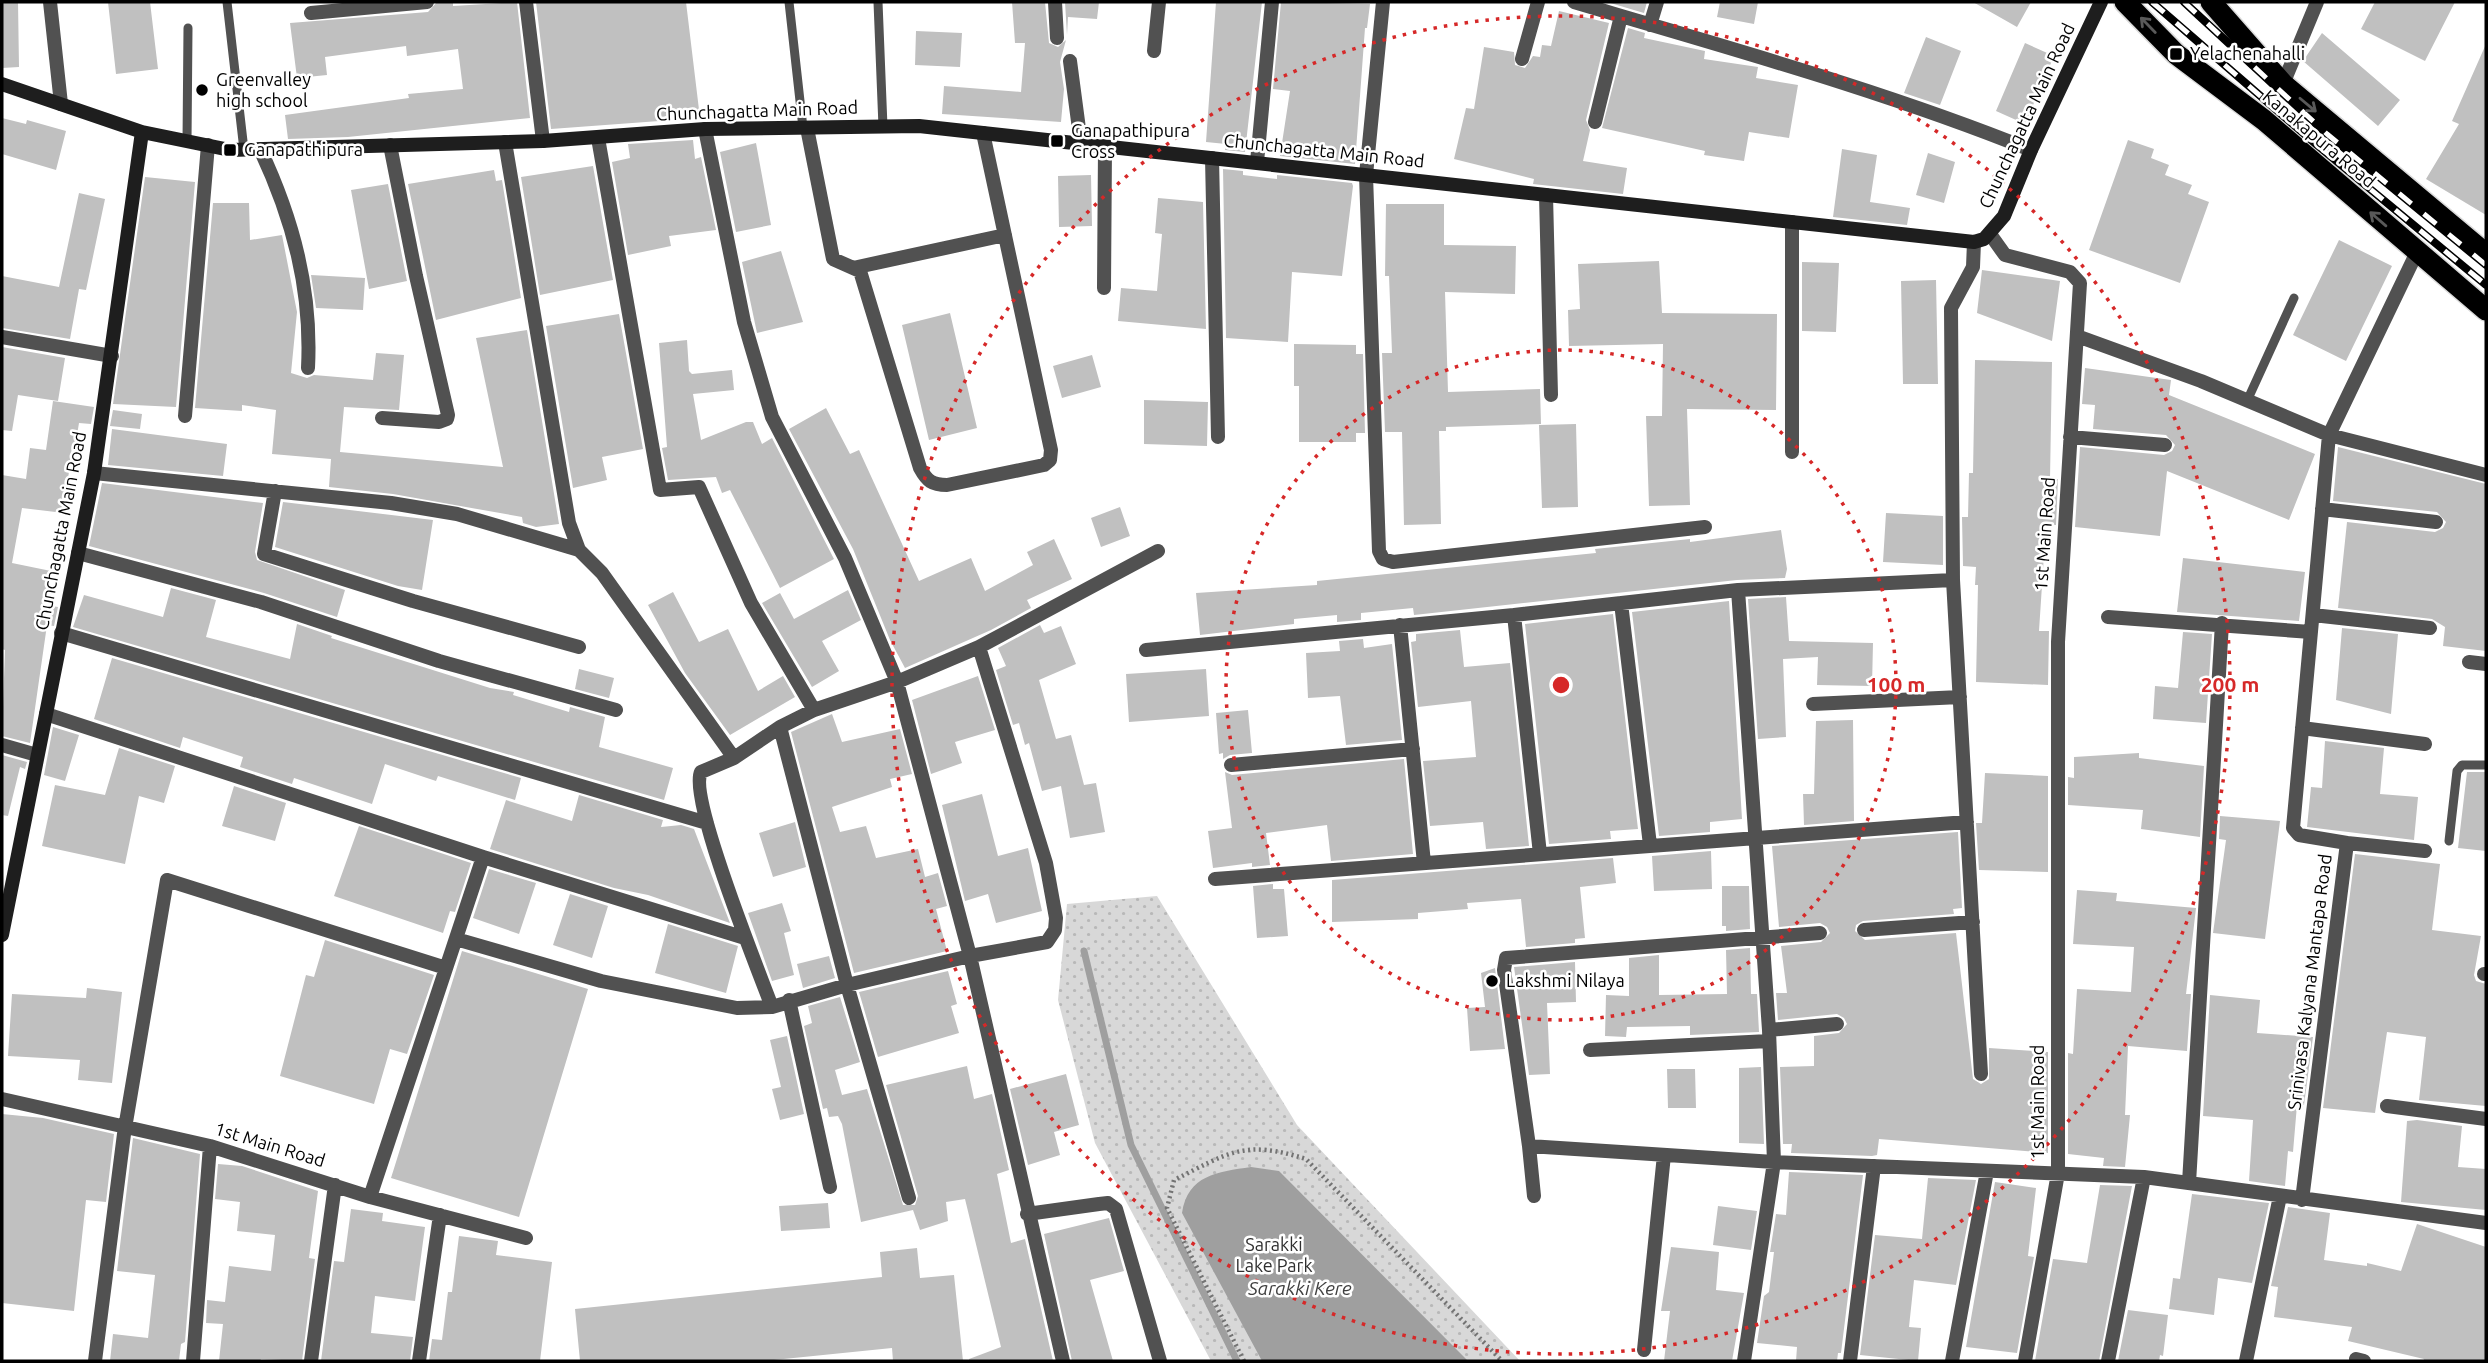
<svg xmlns="http://www.w3.org/2000/svg" width="2488" height="1363" viewBox="0 0 2488 1363" font-family="Ubuntu,sans-serif">
	<style>
		.park { fill: url(#park-dots) }
		.water { fill: #9f9f9f }
		.lines { fill: none; stroke-linecap: round; stroke-linejoin: round }
		.stream { stroke: #9f9f9f; stroke-width: 7 }
		.building { fill: #c0c0c0 }
		.highway-casing { stroke: #dbdbdb; stroke-width: 24 }
		.path { stroke: #737373; stroke-width: 4.5; stroke-dasharray: 2 3.5; stroke-linecap: butt }
		.lane { stroke: #515151; stroke-width: 9 }
		.street { stroke: #515151; stroke-width: 14 }
		.secondary { stroke: #1e1e1e; stroke-width: 14 }
		.highway { stroke: #000; stroke-width: 21 }
		.rail-casing { stroke: #000; stroke-width: 8 }
		.rail { stroke: #fff; stroke-width: 5; stroke-dasharray: 16; stroke-linecap: butt }
		.oneway { stroke: #595959 }
		.ring { fill: none; stroke: #d62828; stroke-width: 3.5; stroke-dasharray: 3.5 7 }
		.poi-dot { fill: #000; stroke: #fff; stroke-width: 2.5 }
		.labels { text-anchor: middle; stroke-width: 5; stroke-linejoin: round; paint-order: stroke }
		.poi-label { font-size: 18px; fill: #000; stroke: #fff; text-anchor: start }
		.street-label { font-size: 18px; fill: #000; stroke: #fff }
		.park-label { font-size: 18px; fill: #2f2f2f; stroke: #fff }
		.water-label { font-size: 19px; font-style: italic; fill: #404040; stroke: #fff }
		.centre { fill: #d62828; stroke: #fff; stroke-width: 3.5 }
		.ring-label { font-size: 21px; text-anchor: middle; font-weight: bold; fill: #d62828; stroke: #fff; stroke-width: 5; stroke-linejoin: round; paint-order: stroke }
	</style>
	<defs>
		<pattern id="park-dots" width="8" height="8" patternUnits="userSpaceOnUse" patternTransform="scale(1.75)"><rect width="8" height="8" fill="#d8d8d8"/><path d="M2 2h.1M6 6h.1" fill="none" stroke="#b8b8b8" stroke-width="1.8" stroke-linecap="round"/></pattern>
	</defs>
	<rect width="100%" height="100%" fill="#fff"/>
	<path class="park" d="M1157,896l140,229 223,236h-309l-116,-218 -37,-143 9,-96z"/>
	<path class="water" d="M1251,1167l28,4 189,190h-206l-80,-148c6,-38 35,-41 69,-46z"/>
	<g class="lines">
		<path class="stream" d="M1084,951l47,194 106,216"/>
	</g>
	<path class="building" d="M2,2h16l1,65 -17,1z
		M108,2h42l8,67 -42,5z
		M437,2h16v4l64,-4 13,116 -182,19 -60,2 -3,-24 124,-17 -1,-4 55,-5 -5,-40 -51,7 -1,-10 -81,11 2,18 -30,3 -7,-55 138,-11z
		M536,2h150l14,116 -149,11z
		M1012,2h33l4,41 9,4 8,-7 -6,22 4,27 -3,33 -119,-8 2,-28 77,6 4,-49h-10z
		M1065,2h34l-2,17 -29,-2 -1,18z
		M1216,2h46l-17,150 -20,-2 1,-6 -20,-2z
		M1281,2l89,2 -3,24h-2l-10,136 -75,-8 10,-65 -17,-2z
		M1607,2h40l-3,11z
		M1720,2h38l-4,22 -37,-7z
		M1973,2h58l-14,25z
		M2375,2h80l-30,59 -64,-32z
		M1559,11l50,12 -23,97 4,10 -7,31 44,7 -4,26 -90,-10 1,-5 -80,-20 12,-51 8,1 10,-62 30,5 1,13 10,3 8,-12 7,1 2,-12 9,1z
		M1628,28l17,5 -1,5 61,13 -1,8 54,8 -2,11 42,7 -9,53 -40,-6 -5,29 -40,-6 1,-4 -103,-23z
		M916,31l46,2 -2,34 -45,-2z
		M2322,33l78,67 -22,26 -75,-65z
		M1926,37l35,14 -21,54 -36,-12z
		M2025,43l29,13 -29,68 -29,-13z
		M2486,44v171l-60,-36 33,-55 -7,-3z
		M2,118l24,6 1,-4 39,11 -10,39 -54,-16z
		M693,140l2,19 6,-2 15,73 -47,6 2,10 -43,9 -16,-93 18,-4 -2,-14z
		M2128,140l26,9 -3,9 18,7 -4,10 27,10 -4,9 21,8 -29,81 -91,-33z
		M756,143l15,82 -35,7 -16,-80z
		M1842,149l35,6 -7,47 40,6 -3,17 -74,-8z
		M1928,153l27,9 -11,41 -28,-8z
		M593,166l20,114 -73,15 -19,-118z
		M1223,169l20,2v4l34,4v-4l75,8 1,3 -11,90 -50,-4 -4,70 -62,-4z
		M494,170l2,11 6,-1 19,118 -85,22 -28,-136z
		M1091,175l1,51 -33,1 -1,-51z
		M145,177l50,5 -19,225 -63,-3z
		M388,184l19,97 -38,8 -18,-99z
		M79,193l26,6 -19,91 -7,-1 -9,50 -68,-11v-52l57,11z
		M1158,198l45,4 3,127 -88,-8 3,-33 36,3 5,-57 -7,-1z
		M213,203h36l1,37 32,-5 15,77 -6,61 16,5 7,-3 59,5 3,-27 28,2 -5,55 -55,-3 -4,45 163,15 -27,-129 51,-8 32,194 -23,3 -13,-4 -1,-6 -129,-23 -64,-7 2,-28 -59,-5 4,-44 -34,-5v6l-47,-3z
		M1386,204h58v41l72,1 -1,48 -70,-2 3,100 92,-3 1,35 -95,3v4h-7l2,93 -37,1 -2,-93h-17l-3,-79h10l-3,-77h-4z
		M2339,240l53,26 -46,95 -53,-26z
		M781,251l22,71 -46,11 -15,-71z
		M1659,261l3,52 115,1 -1,96 -89,-1 3,96 -41,1 -3,-90h16l1,-72 -94,2 -1,-36 12,-1 -2,-45z
		M1802,262l37,1 -3,69 -34,-1z
		M1982,270l78,11 -8,60 -75,-28z
		M311,275l54,3 -2,32 -47,-2z
		M1936,280l2,104h-35l-2,-103z
		M950,313l27,115 -48,12 -27,-115z
		M619,314l24,135 -41,8 5,23 -34,8 -27,-162z
		M687,340l2,31 3,3 40,-4 2,20 -41,4 8,46 45,-18h7l9,22 10,-6 62,121 -54,29 -50,-98 -8,3 -6,-16 -48,3 -6,-32 5,-1 -8,-104z
		M1294,344l62,1v9h7l2,79h-9v9h-57v-56h-5z
		M2,347l63,11 -7,43 -40,-6 -6,36 -10,-1z
		M1092,355l9,32 -39,11 -9,-32z
		M1975,360l77,2 -2,117h8l-2,46 -10,-1 -7,107h10l-1,54 -72,-3 2,-97h-3l1,-18 -13,-1 -1,-49h6l1,-44h4z
		M2085,368l86,12 -2,15 146,59 -26,66 -122,-49 -7,65 -85,-9 5,-80 84,8 8,-4 3,-6 -9,-10 -73,-6 2,-24 -13,-1z
		M1144,400l64,2 -1,44 -63,-2z
		M53,401l41,6 -3,17 -12,-1 -4,24 -3,-1 -8,67 -42,-5 -10,55 39,8 -6,34 13,2 -4,19 -7,-1 -17,118 -28,-7 3,-86 -3,-1v-174l24,4 4,-31 16,2z
		M826,408l24,46 9,-4 60,131 52,-23 14,33 48,-26 -6,-13 27,-13 18,40 -45,21 4,8 -40,22 -86,38 -15,-28 -37,-91 -64,-120z
		M113,410l29,4 -2,15 -30,-3z
		M1576,424l2,83 -36,1 -3,-83z
		M112,429l115,15 -4,32 -115,-11z
		M2338,447l148,37v167l-43,-5 2,-19 -13,-8 -94,-11 9,-86 88,10 8,-4 3,-6 -9,-10 -104,-11z
		M102,483l161,20 -8,49 2,8 88,30 -8,27 -73,-24 -175,-47z
		M283,502l150,18 -11,70 -24,-4 -123,-39z
		M1120,507l10,29 -29,11 -10,-29z
		M1886,513l57,3v49l-60,-3z
		M1781,530l6,39 -2,9 -48,2 -323,35 -1,-7 -52,5v7l-24,2v-7l-43,4v5l-94,11 -4,-42 121,-8v-4l279,-28 -1,-4 95,-10v3z
		M2183,558l122,14 -6,49 -122,-9z
		M171,588l45,12 -10,37 84,22 7,-35 35,12 -1,2 159,50 24,4 -1,3 56,17 1,-5 35,10 -6,30 74,21 -9,32 -591,-173 11,-32 79,22z
		M848,590l13,30 -39,21 17,30 -27,16 -50,-84 18,-10 14,26z
		M673,592l26,50 29,-13 30,62 25,-15 12,21 -65,38 -45,-62 -37,-68z
		M1786,597l3,44 84,2 -1,43 -55,-1 1,-28 -35,2 3,78 -28,2 -10,-140z
		M1729,601l13,218 -32,3v10l-51,4 -27,-224z
		M1613,614l25,215 -28,2 1,8 -62,5 -24,-220z
		M1040,625l4,8 17,-7 15,38 -37,16 17,59 15,-4 13,50 12,-2 9,49 -35,6 -9,-52 -19,5 -13,-48 -4,2 -6,-22 -6,2 -17,-55 10,-4 -8,-18z
		M2342,628l56,6 -7,80 -55,-14z
		M1460,630l4,37 46,-4 19,183 -43,3 -3,-27 -53,4 -7,-65 53,-4 -5,-56 -53,6 -7,-65 5,-1v-7z
		M2183,632l29,2 -6,89 -53,-4 2,-33 23,2z
		M1363,639l1,9 28,-4 10,96 -56,5 -6,-49 -32,2 -2,-45 34,-2 -1,-10z
		M112,658l409,120 -6,22 -77,-24 -2,5 -51,-17 -13,40 -78,-26 -2,6 -52,-17 3,-10 -60,-20 -3,11 -86,-29z
		M579,669l35,9 -5,20 -34,-9z
		M1206,669l3,47 -80,6 -3,-48z
		M978,676l17,54 -40,12 7,21 -31,11 -19,-74z
		M1248,710l4,43 -22,2 -7,4v-6l-4,1 -3,-41z
		M832,714l10,28 58,-13 12,45 -22,5 2,8 -60,20 8,25 26,-6 10,32 42,-9 7,28 13,-4 9,33 -11,3 11,42 -93,22 -63,-241z
		M1853,720l1,101 -50,4 -1,-31h11l2,-73z
		M53,727l26,8 -14,46 -21,-6z
		M2325,741l59,7 -4,46 38,3 -4,43 -107,-13 4,-40 11,1z
		M119,748l56,18 -11,37 -25,-7 -14,68 -83,-18 13,-61 50,10z
		M2139,753v5l65,8 -4,71 -59,-8 2,-19 -75,-5v-28l6,1v-21z
		M2,755l25,7 -2,7 -5,-2 -12,49 -6,-1z
		M1404,759l9,95 -82,7 -4,-36 -61,8 4,32 -18,2v-4l-39,5 -5,-37 24,-3 -7,-56 7,3z
		M2467,772h19v79l-28,-3z
		M1985,773l63,3v96l-69,-2 -3,-47h6z
		M234,786l52,17 -11,38 -53,-15z
		M982,794l16,62 30,-8 14,63 -46,12 -8,-29 -23,7 -23,-96z
		M579,795l84,25 -2,7 20,-2 13,4 36,94 -82,-28 -34,-7 -124,-39 16,-49 66,21z
		M2220,816l60,5 -15,118 -52,-6 13,-93 -7,-1z
		M795,822l11,45 -33,10 -14,-44z
		M359,826l112,37 -16,49 -5,-1 -7,22 -109,-37z
		M1958,832l4,76 -9,1 1,5 -91,7 -7,4 -1,6 10,9 91,-7 17,146 8,5 8,-5v-31l59,4v101l-169,-14 -2,16 -5,1 -81,-3 1,-9h-9l-3,-77 34,-1v-30l25,-3 8,-9 -3,-6 -7,-4 -59,6 -2,-27h11l-6,-47 40,-4 9,-9 -3,-6 -7,-4 -41,4 -7,-81z
		M1711,851l1,38 -58,2 -2,-35z
		M2355,854l85,10 -8,66 49,6 -7,39 2,6 10,3v122l-67,-6 7,-63 -39,-5 -12,81 -52,-5z
		M1613,858l3,25 -36,4 5,51 -10,1v4l-49,4 -5,-48 -54,4 1,6 -50,4v6l-86,3v-42z
		M489,869l47,14 -17,51 -46,-16z
		M1273,884v5h11l4,47 -31,2 -4,-52z
		M1722,886h27l1,43 -24,2v-5h-4z
		M2077,890l40,3 -1,8 80,7 -10,86h5l-4,57 -59,-5 -3,69h5l-5,52 -22,-1 1,-8 -36,-4v-101l5,1 4,-65 54,3 3,-45 -61,-3z
		M570,894l38,12 -16,52 -39,-13z
		M782,903l9,28 -7,2 10,42 -22,6 -24,-68z
		M668,924l70,22 -12,47 -71,-20z
		M325,940l109,35 -27,79 -17,-5 -16,55 -94,-28 26,-101 8,2z
		M1750,948l1,46h6l2,38 -69,3v-9l-63,1 -1,10 -21,-1 1,-41 23,1v-38l30,-3v40l68,-1 -1,-44z
		M462,951l126,38 -69,228 -128,-39z
		M829,956l6,22 -32,10 -6,-24z
		M1575,962l1,40 -29,1 3,71 -21,1 -15,-108z
		M1495,968l10,81 -35,2 -3,-43 18,-1 -4,-34z
		M948,971l9,33 -6,2 8,27 -81,24 -19,-65z
		M87,988l35,4 -10,91 -34,-3 2,-20 -72,-4 4,-62 74,4z
		M2210,995l50,5 -3,33 56,4 -9,68h-7l-4,47 -5,-1 -3,35 -36,-5 4,-61 -50,-4z
		M840,997l20,65 -25,8 7,25 25,-6 36,116h12l3,-9 -32,-111 81,-19 7,33 18,-5 17,76 -12,4 14,69 14,-4 28,122h-84v-2l32,-12 -36,-148 -19,3 2,19 -28,9 -7,-20 -52,12 -19,-98 -4,-8 -9,1 -2,-9 -4,1 -19,-83 8,-3 -4,-17z
		M787,1036l17,78 -24,6 -8,-31 9,-2 -11,-47z
		M1761,1067l3,77 -25,-1v-75z
		M1667,1069h28l1,39h-28z
		M1066,1074l13,51 -25,7 6,23 -32,10 -18,-76z
		M2,1114l41,4 71,16 -8,68 -20,-2 -12,111 -72,-8z
		M2417,1120l45,6 -4,41 28,2v41l-85,-8 6,-81z
		M133,1138l67,16 -15,188 -4,2 -2,17h-69l3,-27 35,4 7,-63 -38,-4z
		M218,1164l24,2 76,25 -9,67 6,1 -13,102 -41,-2 -1,2h-41l4,-37 -17,-1 1,-23 18,2 4,-36 42,5 4,-36 -38,-4 3,-29 -25,-3z
		M1789,1172l74,3 -22,178h-3l-1,8h-41l1,-14 -40,-4 7,-47 5,-4 5,-40h-4l6,-38 10,1z
		M1928,1178l48,2 -20,105 -42,-5 -5,47 12,1 -3,33 -58,-6 15,-120 47,4z
		M1995,1182l41,6 -8,68 6,1 -17,96 -51,-6z
		M2100,1185l32,1 -33,175h-64l18,-102 34,4z
		M2192,1194l77,9 -17,80 -34,-5 -4,37 -45,-6 4,-31 7,1z
		M828,1203l2,25 -49,3 -2,-25z
		M1718,1206l39,5 -6,39 -38,-5z
		M2288,1207l42,6 -6,47 43,6v-3l34,8 16,-47 69,23v114h-63l1,-2 -76,-18 4,-14 -78,-10 4,-30 -7,-1z
		M351,1209l32,4 -1,8 43,6 -10,74 -40,-5 -4,37 42,4 -3,24h-89l13,-100 10,1z
		M1109,1218l15,53 -34,9 23,81h-41l-28,-127z
		M459,1236l39,5 -2,14 56,7 -12,99h-111l3,-22 10,1 6,-48h4z
		M1671,1247l48,5 -3,38 28,3 -12,68h-68l6,-50h-9z
		M917,1248l3,30 34,-3 9,86h-70l-1,-13 -128,13h-184l-5,-52 307,-32 -2,-25z
		M2128,1310l40,5 -5,41 -3,-1 -1,6h-41z"/>
	<g class="lines">
		<g class="highway-casing">
			<path id="highway" d="M2125,2l51,52 88,66 222,190
				M2211,2l72,82 203,170"/>
		</g>
		<path class="path" d="M1244,1361l-77,-153 7,-28c55,-27 69,-41 132,-21l196,202"/>
		<path class="lane" d="M227,2l17,148
			M789,2l14,126
			M878,2l5,125
			M187,141l1,-113
			M2247,401l47,-103
			M2449,841l8,-70 5,-6h24"/>
		<path class="street" d="M50,2l11,102
			M526,2l17,139
			M1055,2l2,36
			M1383,2l-17,173 13,376 4,8 10,3 312,-35
			M1574,2c154,46 308,88 457,148
			M311,13l116,-11
			M1650,25l7,-23
			M1154,51l5,-49
			M1522,59l16,-57
			M1070,61l11,83
			M2283,84l34,-82
			M1595,122l26,-106
			M807,128l26,131 27,12 60,197c7,13 12,17 27,17l97,-20 6,-5 1,-10 -68,-317
			M598,138l62,352 39,-3 52,116 63,107
			M505,142l64,381 10,27 23,23 132,185
			M260,149c33,70 52,141 48,219
			M1212,158l6,279
			M1257,162l15,-160
			M1546,195l5,200
			M1990,234l15,21 65,17 10,11 -22,359v531l-33,188
			M1974,242l-1,25 -22,41 2,272 28,494
			M853,268l152,-33
			M1104,288l1,-141
			M2077,336l124,45 128,54 157,40
			M2,337l110,19
			M185,416l23,-271
			M382,418l57,4 8,-3 1,-4 -32,-139 -26,-131
			M2070,437l95,8
			M1792,452v-230
			M94,473l297,30 66,11 122,36
			M275,491l-11,63 149,47 166,46
			M2322,509l114,13
			M78,553l183,49 178,59 177,49
			M1738,590l31,440 5,132 -30,199
			M1621,603l29,242
			M1514,615l26,239
			M2313,615l117,13
			M2108,617l203,15
			M1400,625l24,238
			M61,633l646,190
			M979,647l67,216 10,55 -1,12 -8,12 -77,14 93,405
			M1146,650l368,-35 224,-25 215,-10
			M2469,662l17,2
			M1813,704l147,-7
			M46,714l437,143 -113,340
			M780,727l67,258 62,213
			M2302,728l123,16
			M2,745l35,10
			M1231,765l182,-16
			M2347,843l78,8
			M483,857l262,81
			M1215,879l752,-57
			M1864,930l109,-8
			M456,939l145,42 136,27 35,-1 75,-22 123,-29 -73,-274 -52,-124 -73,-141 -28,-95 -39,-193
			M2484,974h2
			M789,1000l41,187
			M772,1007c-13,-35 -84,-210 -71,-235l33,-14 46,-31 34,-17 83,-28 82,-35 179,-96
			M1769,1030l68,-6
			M1590,1050l179,-9
			M2,1099l208,47 160,51 156,41
			M2387,1106l99,13
			M1529,1146l-25,-176 2,-12 314,-25
			M2189,1183l33,-560
			M1534,1196l-5,-50 245,16 370,15 342,46
			M2302,1200l45,-357 -48,-8 -6,-7 36,-393 88,-183
			M1027,1214l72,-10 9,-1 8,6 44,152
			M1644,1350l20,-195
			M2356,1359l8,2
			M95,1361l29,-227 43,-254 279,88
			M193,1361l17,-215
			M311,1361l24,-176
			M419,1361l21,-146
			M1850,1361l24,-195
			M1952,1361l35,-190
			M2108,1361l36,-184
			M2246,1361l34,-165"/>
		<path class="secondary" d="M2,84l140,48 88,18 313,-9 162,-12 214,-3 1055,116 10,-3 20,-23 27,-66 70,-148
			M2,935l92,-462 48,-341"/>
		<use href="#highway" class="highway"/>
		<g class="rail-casing">
			<path id="rail" d="M2152,2l165,143 169,140
				M2184,2l143,132 159,131"/>
		</g>
		<use href="#rail" class="rail"/>
	</g>
	<defs><path id="oneway-shaft" d="M-6 0H5M1.5-3L5.5 0L1.5 3" fill="none" stroke-width="1.6" stroke-linecap="round" stroke-linejoin="round" transform="scale(1.75)"/></defs>
	<g class="oneway">
		<use href="#oneway-shaft" transform="translate(2148 25) rotate(-134)"/>
		<use href="#oneway-shaft" transform="translate(2308 105) rotate(40)"/>
		<use href="#oneway-shaft" transform="translate(2378 219) rotate(-139)"/>
	</g>
	<g class="ring">
		<circle cx="1561" cy="685" r="335"/>
		<circle cx="1561" cy="685" r="669"/>
	</g>
	<g class="poi-dot">
		<rect x="2169" y="47" width="14" height="14" rx="3.5"/>
		<circle cx="202" cy="90" r="7"/>
		<rect x="1050" y="134" width="14" height="14" rx="3.5"/>
		<rect x="223" y="143" width="14" height="14" rx="3.5"/>
		<circle cx="1492" cy="981" r="7"/>
	</g>
	<g class="labels">
		<g class="poi-label">
			<text x="2190" y="60">Yelachenahalli</text>
			<text x="216" y="86">Greenvalley<tspan x="216" dy="21">high school</tspan></text>
			<text x="1071" y="137">Ganapathipura<tspan x="1071" dy="21">Cross</tspan></text>
			<text x="244" y="156">Ganapathipura</text>
			<text x="1506" y="987">Lakshmi Nilaya</text>
		</g>
		<g class="street-label">
			<text transform="translate(757 111) rotate(-2)" y="6">Chunchagatta Main Road</text>
			<text transform="translate(2027 116) rotate(-65)" y="6">Chunchagatta Main Road</text>
			<text transform="translate(2319 139) rotate(40)" y="6">Kanakapura Road</text>
			<text transform="translate(1324 151) rotate(6)" y="6">Chunchagatta Main Road</text>
			<text transform="translate(61 531) rotate(-79)" y="6">Chunchagatta Main Road</text>
			<text transform="translate(2045 534) rotate(-86)" y="6">1st Main Road</text>
			<text transform="translate(2310 982) rotate(-83)" y="6">Srinivasa Kalyana Mantapa Road</text>
			<text transform="translate(2038 1102) rotate(-90)" y="6">1st Main Road</text>
			<text transform="translate(270 1145) rotate(17)" y="6">1st Main Road</text>
		</g>
		<g class="park-label">
			<text x="1274" y="1251">Sarakki<tspan x="1274" dy="21">Lake Park</tspan></text>
		</g>
		<g class="water-label">
			<text x="1300" y="1295">Sarakki Kere</text>
		</g>
	</g>
	<circle cx="1561" cy="685" r="10" class="centre"/>
	<g class="ring-label">
		<text x="1896" y="692">100 m</text>
		<text x="2230" y="692">200 m</text>
	</g>
	<rect width="2488" height="1363" fill="none" stroke="#000000" stroke-width="7"/>
</svg>
